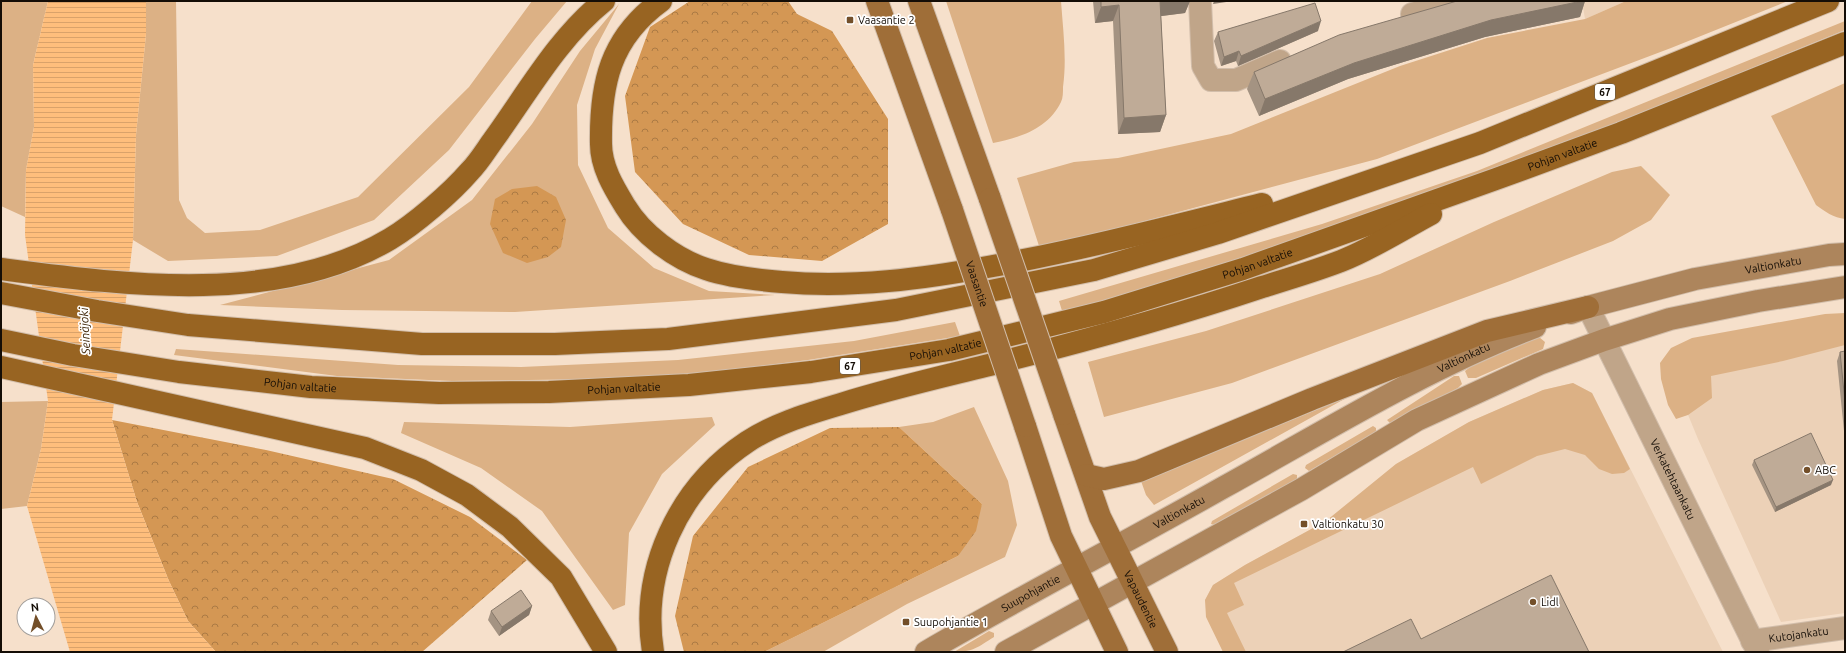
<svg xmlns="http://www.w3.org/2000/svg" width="1846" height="653" viewBox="0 0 1846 653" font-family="Ubuntu,sans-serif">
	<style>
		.built { fill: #ecd1b7 }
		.green { fill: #dcb185 }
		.forest { fill: url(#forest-crowns) }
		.water { fill: url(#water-rules) }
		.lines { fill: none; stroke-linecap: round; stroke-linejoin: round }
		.minor-casing { stroke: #d2beab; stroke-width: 24 }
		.secondary-casing { stroke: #d2beab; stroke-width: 24 }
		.primary-casing { stroke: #d2beab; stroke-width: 24 }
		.trunk-casing { stroke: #d2beab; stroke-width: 24 }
		.minor { stroke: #c0a589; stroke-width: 22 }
		.secondary { stroke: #ad855c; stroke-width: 22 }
		.primary { stroke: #9f6e38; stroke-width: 22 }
		.trunk { stroke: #986422; stroke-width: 22 }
		.primary-bridge-casing { stroke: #d2beab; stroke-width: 24; stroke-linecap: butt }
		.primary-bridge { stroke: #9f6e38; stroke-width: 22 }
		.wall { fill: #a49382 }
		.shaded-wall { fill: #86786a }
		.building { fill: #bfab97; stroke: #86786a }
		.poi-dot { fill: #734f29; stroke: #fff; stroke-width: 1.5 }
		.labels { text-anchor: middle; stroke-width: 3.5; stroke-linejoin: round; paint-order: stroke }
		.shield { fill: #fff; stroke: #5a5651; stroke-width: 1 }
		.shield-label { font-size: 10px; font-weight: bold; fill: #140d06 }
		.poi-label { font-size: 11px; fill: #140d06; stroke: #fff; text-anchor: start }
		.street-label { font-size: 11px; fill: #140d06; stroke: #fff }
		.water-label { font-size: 12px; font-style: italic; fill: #402709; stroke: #fff }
	</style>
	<defs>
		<pattern id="forest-crowns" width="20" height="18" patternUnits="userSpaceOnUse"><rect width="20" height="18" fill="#d49754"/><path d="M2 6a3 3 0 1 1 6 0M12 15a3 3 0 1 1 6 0" fill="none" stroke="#ab7a44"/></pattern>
		<pattern id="water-rules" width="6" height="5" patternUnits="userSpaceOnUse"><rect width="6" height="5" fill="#febe7c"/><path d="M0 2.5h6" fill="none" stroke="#d9a26a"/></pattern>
	</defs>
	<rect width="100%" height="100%" fill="#f6e0cb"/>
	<path class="built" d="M1582,1h44l-41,18z
		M1845,342v271l-64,9 -83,-183 -21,-51 28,-19z
		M1573,383l19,10 131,259h-500l-18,-52 8,-15 32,-20 81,-44 70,-57 73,-42 74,-32z"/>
	<path class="green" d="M2,1h46l-15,64 1,62 -8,43 -1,47 -24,-11z
		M146,1h30l3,199 8,18 18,15 55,-3 98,-33 111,-110 63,-86h35l-32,38 -86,111 -75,70 -97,36 -109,5 -35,-21 3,-105 10,-101z
		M946,1h115c2,29 6,57 2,86 0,5 0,11 -2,15 -13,27 -42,36 -68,41z
		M1626,1h162l-117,47 -294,111 -337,90 -23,-71 57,-16 44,-4 113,-24 169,-68 87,-28 98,-19z
		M619,4l-24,45 -18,56 1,60 30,63 46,40 55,23 66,4 -260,17 -173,-2 -122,-5 169,-45 83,-60 60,-76 48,-73z
		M1845,21v9l-245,100 -266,100 -271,84 -4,-13 263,-77 155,-53z
		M1845,83v136c-11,-1 -21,-8 -29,-14l-45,-89z
		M1641,166l29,29 -19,25 -38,21 -103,40 -278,102 -128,34 -16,-55 118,-31 174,-57 114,-52 118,-50z
		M1845,313v32l-62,16 -72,15 1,22 -24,17 -12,4 -8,-14 -7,-26 -1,-16 11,-15 21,-10 133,-24z
		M955,322l5,14 -152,24 -94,12 -106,7 -156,2 -115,-5 -163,-21 2,-6 222,16 123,2 157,-7 176,-19z
		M1539,337l6,5 -2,7 -67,29h-8l-3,-7 13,-10z
		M1454,376h5l3,8 -4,4 -64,34 -4,1 -3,-3z
		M1573,383l19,10 38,76 -6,4 -12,1 -13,-5 -14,-14 -20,-6 -28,7 -56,28 -8,-17 -239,116 10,22 -17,8 19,39h-23l-17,-35 -1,-17 8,-15 32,-20 81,-44 70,-57 73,-42 74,-32z
		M1348,397l-194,108 -8,-10 -5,-14z
		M48,401l-7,48 -14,57 -26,3v-107z
		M974,407l34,74 9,44 -12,32 -98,47 -84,48h-59l194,-96 24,-52 -83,-77 34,-5z
		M712,417l3,8 -53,49 -33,59 -4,72 -12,5 -71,-99 -61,-43 -80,-35 3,-11 166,5z
		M1373,426l3,2v4l-67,39 -4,-3 1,-3z
		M1293,474l4,1v4l-82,46 -4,-1 1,-3z
		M989,631l5,2v4c-16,10 -21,15 -40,15z"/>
	<path class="forest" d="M690,1h98l9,13 35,17 56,88v105l-66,37 -73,-6 -66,-31 -48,-52 -10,-76 25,-69z
		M537,186l19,11 10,23 -5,27 -13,10 -21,6 -24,-10 -13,-29 5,-25 17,-10z
		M112,420l154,30 127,29 77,38 57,43 -105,92h-206l-28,-31 -19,-40 -32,-79z
		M899,427l83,77 -6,27 -18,25 -194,96h-80l-9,-36 18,-80 55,-69 82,-39z"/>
	<path class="water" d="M48,1h98v33l-10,101 -3,105 -21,180 25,82 32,79 19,40 28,31h-146l-43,-146 14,-57 7,-48 -23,-166 1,-65 8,-43 -1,-62z"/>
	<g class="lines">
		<g class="minor-casing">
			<g id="minor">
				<path d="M1200,1l3,65 8,14h25l44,-19"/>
				<path d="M1412,14l44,-13"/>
				<path id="s1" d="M1588,307l170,345"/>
				<path id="s2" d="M1752,641l93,-13"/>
			</g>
		</g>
		<g class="secondary-casing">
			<g id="secondary">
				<path id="s3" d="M1571,313l17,-6 107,-28 134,-24 16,-1"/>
				<path id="s4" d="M926,652c98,-57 199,-109 298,-165 101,-56 203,-119 311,-160"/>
				<path d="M1006,652l296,-163 115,-69 122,-56 65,-24 66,-21 88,-18 87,-14"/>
			</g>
		</g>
		<g class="primary-casing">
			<g id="primary">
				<path d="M877,1l75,209"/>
				<path d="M919,1l71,198"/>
				<path id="s5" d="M1064,414l36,103 67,135"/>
				<path d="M1025,426l36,110 56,116"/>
				<path d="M1086,475l18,4 35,-8 173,-72 175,-68 101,-24"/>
			</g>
		</g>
		<g class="trunk-casing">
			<g id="trunk">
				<path d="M661,1c-51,37 -61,83 -60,143 0,23 13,44 24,62 17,28 50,53 81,63 24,8 51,11 76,13 71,6 141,-3 211,-16 91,-17 180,-40 269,-62"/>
				<path d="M1,269c124,16 277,37 389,-30 25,-15 61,-46 80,-68 9,-9 16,-21 24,-32 34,-47 64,-101 110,-138"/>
				<path d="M1,293l96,18 91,14 234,19h133l113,-5 228,-29 198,-40 124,-37 262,-90 348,-142"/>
				<path id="s6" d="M1,340l72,15 106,17 132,15 128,6 110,-1 140,-7 122,-13 138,-22 155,-38 139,-43 253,-90 125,-46 224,-90"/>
				<path d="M1,367l364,81 56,22 46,25 43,32 51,50 45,75"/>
				<path d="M653,652c-13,-82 25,-164 94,-210 29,-19 61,-28 94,-38 54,-17 109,-29 164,-43 87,-22 173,-46 257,-74 26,-8 53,-16 79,-26 29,-11 62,-32 90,-47"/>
			</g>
		</g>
		<use href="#minor" class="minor"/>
		<use href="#secondary" class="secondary"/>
		<use href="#primary" class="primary"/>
		<use href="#trunk" class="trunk"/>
		<g class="primary-bridge-casing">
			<g id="primary-bridge">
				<path d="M990,199l74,215"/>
				<path id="s7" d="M952,210l73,216"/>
			</g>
		</g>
		<use href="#primary-bridge" class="primary-bridge"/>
	</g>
	<path class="wall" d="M1093,1h97l-5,12 -24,3 5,99 -6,17 -42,2 -5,-113 -18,2z
		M1457,1h128l-5,16 -95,20 -137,42 -89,37 -12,-27 7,-17z
		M1318,31l-80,35 -2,-5 -15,5 -7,-25 4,-9z
		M1845,351v90l-8,-80 3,-9z
		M1754,460l77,25 -56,27 -23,-47z
		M532,606l-3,9 -30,21 -11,-16 3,-9z"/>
	<path class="shaded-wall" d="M1160,1h30l-5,12 -31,4z
		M1214,1h19l-20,3z
		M1582,1h3l-5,16 -95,20 -137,42 -89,37 6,-17 89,-36 137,-43z
		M1119,5l-6,16 -18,2 6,-16z
		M1321,21l-3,10 -80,35 3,-10z
		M1239,51l-3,10 -15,5 3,-9z
		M1166,115l-6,17 -42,2 6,-16z
		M1833,480l-2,5 -56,27 1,-5z
		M532,606l-3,9 -30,21 3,-9z"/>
	<path class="building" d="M1101,1h59l6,114 -42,3 -5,-113 -18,2z
		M1457,1h125l-91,19 -137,43 -89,36 -11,-27 85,-37z
		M1315,3l6,18 -80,35 -2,-5 -15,6 -6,-25z
		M1845,351v51l-5,-50z
		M1811,433l22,47 -57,27 -22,-47z
		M1551,575l38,77h-246l68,-33 10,20z
		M521,590l11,16 -30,21 -11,-16z"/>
	<g class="poi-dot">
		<rect x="846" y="16" width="8" height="8" rx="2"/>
		<circle cx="1807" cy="470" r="4"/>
		<rect x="1300" y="520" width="8" height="8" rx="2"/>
		<circle cx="1533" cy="602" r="4"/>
		<rect x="902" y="618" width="8" height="8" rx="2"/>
	</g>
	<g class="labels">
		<g class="shield">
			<rect x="1595" y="84" width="20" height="16" rx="3"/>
			<rect x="840" y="358" width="20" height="16" rx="3"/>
		</g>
		<g class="shield-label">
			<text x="1605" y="96">67</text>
			<text x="850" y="370">67</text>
		</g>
		<g class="poi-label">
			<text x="858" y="24">Vaasantie 2</text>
			<text x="1815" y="474">ABC</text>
			<text x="1312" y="528">Valtionkatu 30</text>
			<text x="1541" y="606">Lidl</text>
			<text x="914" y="626">Suupohjantie 1</text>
		</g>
		<g class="street-label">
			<text dy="4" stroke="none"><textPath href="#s6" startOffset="1599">Pohjan valtatie</textPath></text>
			<text dy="4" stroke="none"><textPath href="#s6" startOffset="1275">Pohjan valtatie</textPath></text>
			<text dy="4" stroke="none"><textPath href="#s3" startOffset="208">Valtionkatu</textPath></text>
			<text dy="4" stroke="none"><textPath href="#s7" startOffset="78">Vaasantie</textPath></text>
			<text dy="4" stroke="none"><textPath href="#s6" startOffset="951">Pohjan valtatie</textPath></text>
			<text dy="4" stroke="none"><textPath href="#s4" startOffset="613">Valtionkatu</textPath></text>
			<text dy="4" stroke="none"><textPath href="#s6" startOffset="303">Pohjan valtatie</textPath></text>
			<text dy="4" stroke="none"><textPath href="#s6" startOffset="627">Pohjan valtatie</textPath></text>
			<text dy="4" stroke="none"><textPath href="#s1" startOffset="192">Verkatehtaankatu</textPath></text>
			<text dy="4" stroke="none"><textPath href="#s4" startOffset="289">Valtionkatu</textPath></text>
			<text dy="4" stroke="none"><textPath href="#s4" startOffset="120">Suupohjantie</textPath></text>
			<text dy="4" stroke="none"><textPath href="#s5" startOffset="201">Vapaudentie</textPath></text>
			<text dy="4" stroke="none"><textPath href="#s2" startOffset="47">Kutojankatu</textPath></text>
		</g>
		<g class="water-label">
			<text transform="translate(85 331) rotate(-93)" y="4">Seinäjoki</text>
		</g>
	</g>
	<rect width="1846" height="653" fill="none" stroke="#140d06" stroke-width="4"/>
	<g transform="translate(36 617) rotate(354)"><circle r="19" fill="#ffffff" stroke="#a19e9b"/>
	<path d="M0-3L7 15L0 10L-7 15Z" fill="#734f29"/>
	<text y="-6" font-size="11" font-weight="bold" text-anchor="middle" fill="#140d06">N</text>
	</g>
</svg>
